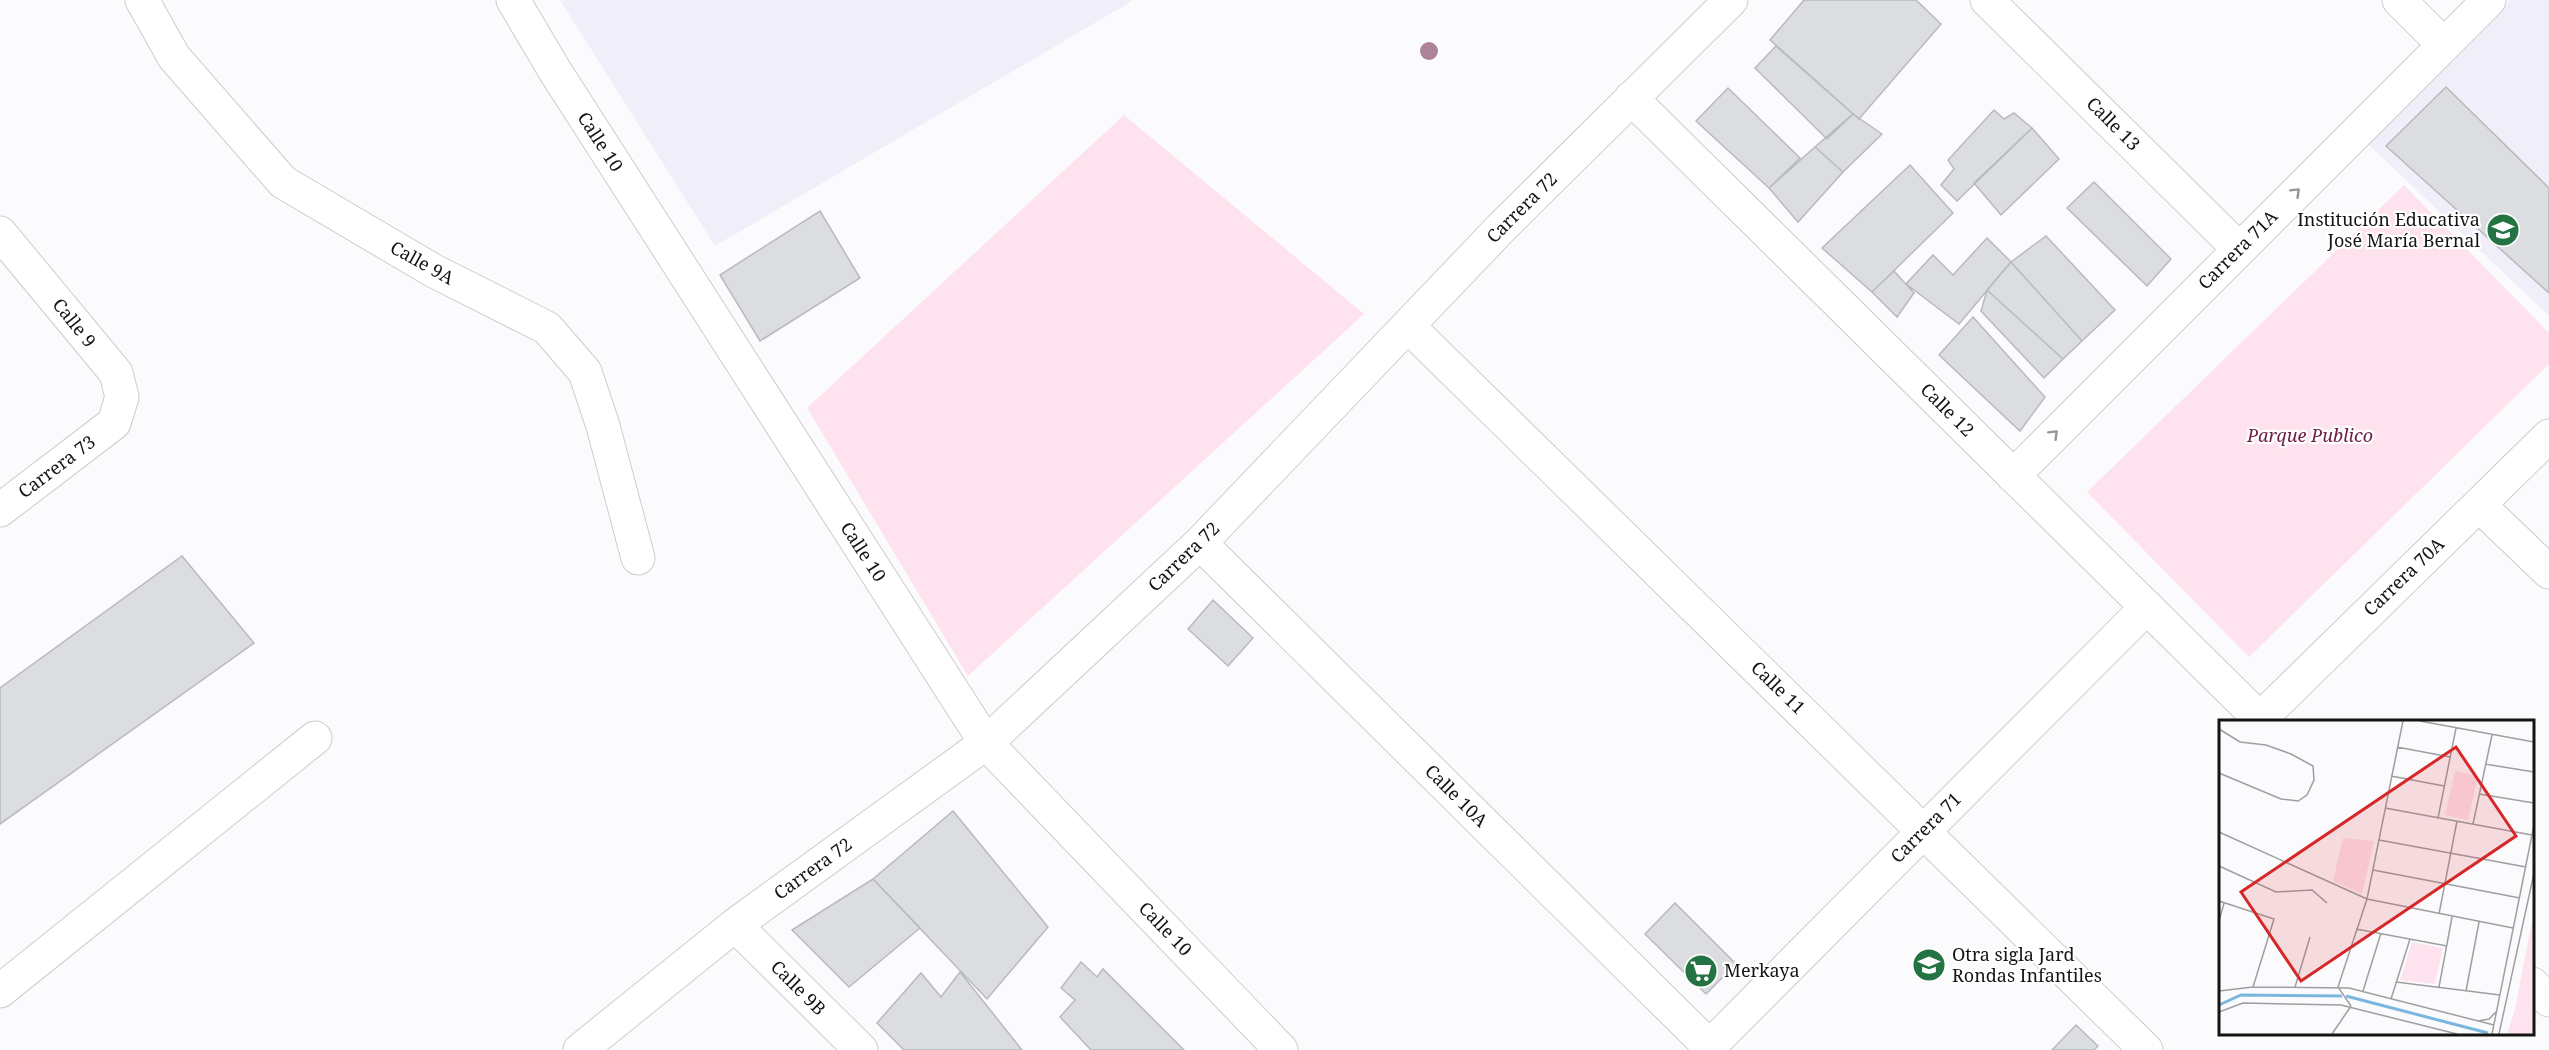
<svg xmlns="http://www.w3.org/2000/svg" width="2549" height="1050" viewBox="0 0 2549 1050" font-family="'Noto Serif',serif">
	<style>
		.built { fill: #f0eef9 }
		.green { fill: #fee2ed }
		.building { fill: #dbdde0; stroke: #b8babc; stroke-width: 1.5 }
		.lines { fill: none; stroke-linecap: round; stroke-linejoin: round }
		.minor-casing { stroke: #cdcccf; stroke-width: 35 }
		.minor { stroke: #fff; stroke-width: 33 }
		.tree { fill: #ad8399 }
		.oneway { stroke: #959596 }
		.labels { text-anchor: middle; stroke-width: 4.5; stroke-linejoin: round; paint-order: stroke }
		.street-label { font-size: 18px; fill: #141415; stroke: #fff }
		.poi-label { font-size: 18px; fill: #141415; stroke: #fff; text-anchor: start }
		.park-label { font-size: 18px; font-style: italic; fill: #6d2147; stroke: #fff }
		.inset-river { fill: none; stroke: #7ab6de; stroke-width: 3 }
		.inset-road { fill: none; stroke: #9f9fa1; stroke-width: 1.5 }
		.view { fill: #d62828; fill-opacity: 0.15; stroke: #d62828; stroke-width: 3 }
		.inset-edge { fill: none; stroke: #141415; stroke-width: 3 }
	</style>
	<rect width="100%" height="100%" fill="#fbfbfe"/>
	<path class="built" d="M560,0h571l1,1 -417,245z
		M2511,0h38v316l-182,-173z"/>
	<path class="green" d="M1124,115l240,199 -396,362 -161,-268z
		M2404,185l145,148v31l-300,293 -162,-165z"/>
	<path class="building" d="M1804,0h112l25,24 -82,95 -89,-79z
		M1776,46l77,68 -26,25 -72,-71z
		M2446,87l103,101v105l-163,-147z
		M1728,88l72,70 -31,30 -73,-67z
		M1994,110l10,9 10,-6 18,15 -75,73 -16,-16 13,-16 -6,-9z
		M1853,114l29,20 -39,38 -28,-25z
		M2032,128l27,31 -58,56 -27,-32z
		M1815,147l28,25 -45,50 -29,-34z
		M1910,165l43,48 -81,79 -50,-44z
		M2094,182l77,77 -24,27 -80,-78z
		M820,211l40,67 -100,63 -40,-66z
		M2046,236l69,74 -33,31 -71,-79z
		M1987,238l24,24 -52,62 -53,-40 27,-29 20,20z
		M2011,262l71,79 -19,18 -76,-69z
		M1894,271l20,22 -17,24 -25,-25z
		M1987,290l76,69 -19,19 -63,-67z
		M1973,317l72,80 -25,34 -81,-76z
		M182,556l72,87 -254,181v-136z
		M1213,600l40,38 -25,28 -40,-37z
		M953,811l95,116 -61,72 -114,-120z
		M873,879l47,49 -71,59 -57,-57z
		M1675,903l61,61 -30,30 -61,-60z
		M1081,962l16,15 6,-8 81,81h-93l-31,-33 15,-17 -14,-12z
		M960,972l62,78h-118l-27,-27 44,-50 20,24z
		M2076,1025l22,21 -4,4h-42z"/>
	<g class="lines">
		<g class="minor-casing">
			<path id="minor" d="M142,0l32,57 109,125 151,89 113,57 38,44 18,54 35,132
				M513,0l42,71 431,672 295,307
				M1987,0l252,249
				M2399,0l45,45
				M1631,98l632,624
				M0,233l116,140 6,24 -8,26 -114,87
				M1408,326l738,724
				M2013,476l476,-476
				M2479,505l70,67
				M1200,543l513,507
				M2260,719l289,-283
				M735,925l126,125
				M2532,984l17,16
				M0,991l315,-253
				M580,1050l155,-125 251,-182 214,-200 301,-315 230,-228
				M1706,1050l441,-443"/>
		</g>
		<use href="#minor" class="minor"/>
	</g>
	<circle class="tree" cx="1429" cy="51" r="9"/>
	<defs><path id="oneway-chevron" d="M-2-3.5L2.5 0L-2 3.5" fill="none" stroke-width="1.6" stroke-linecap="round" stroke-linejoin="round" transform="scale(1.5)"/></defs>
	<g class="oneway">
		<use href="#oneway-chevron" transform="translate(2296 192) rotate(-45)"/>
		<use href="#oneway-chevron" transform="translate(2054 434) rotate(-45)"/>
	</g>
	<defs>
		<g id="school-disc" transform="scale(1.725)"><circle r="9.5" fill="#247343" stroke="#fff"/><path d="M0-5L7-2L0 1L-7-2ZM-4 1L0 2.5L4 1V4Q0 6-4 4Z" fill="#fff"/></g>
		<g id="supermarket-disc" transform="scale(1.725)"><circle r="9.5" fill="#247343" stroke="#fff"/><path d="M-6-5.5h2.5l.6 2H6L4.5 2H-2.5L-4.4-4H-6ZM-1.5 3.2a1.3 1.3 0 1 0 .1 0ZM3 3.2a1.3 1.3 0 1 0 .1 0Z" fill="#fff"/></g>
	</defs>
	<g fill-rule="evenodd">
		<use href="#school-disc" x="2503" y="230"/>
		<use href="#school-disc" x="1929" y="965"/>
		<use href="#supermarket-disc" x="1701" y="971"/>
	</g>
	<g class="labels">
		<g class="street-label">
			<text transform="translate(2113 124) rotate(45)" y="6">Calle 13</text>
			<text transform="translate(600 142) rotate(57)" y="6">Calle 10</text>
			<text transform="translate(1522 208) rotate(-45)" y="6">Carrera 72</text>
			<text transform="translate(2238 250) rotate(-45)" y="6">Carrera 71A</text>
			<text transform="translate(422 263) rotate(29)" y="6">Calle 9A</text>
			<text transform="translate(74 323) rotate(51)" y="6">Calle 9</text>
			<text transform="translate(1947 410) rotate(45)" y="6">Calle 12</text>
			<text transform="translate(57 467) rotate(-37)" y="6">Carrera 73</text>
			<text transform="translate(863 552) rotate(57)" y="6">Calle 10</text>
			<text transform="translate(1184 557) rotate(-44)" y="6">Carrera 72</text>
			<text transform="translate(2404 577) rotate(-44)" y="6">Carrera 70A</text>
			<text transform="translate(1778 688) rotate(44)" y="6">Calle 11</text>
			<text transform="translate(1456 796) rotate(45)" y="6">Calle 10A</text>
			<text transform="translate(1926 828) rotate(-45)" y="6">Carrera 71</text>
			<text transform="translate(813 869) rotate(-36)" y="6">Carrera 72</text>
			<text transform="translate(1165 929) rotate(46)" y="6">Calle 10</text>
			<text transform="translate(798 988) rotate(45)" y="6">Calle 9B</text>
		</g>
		<g class="poi-label">
			<text x="2480" y="226" text-anchor="end">Institución Educativa<tspan x="2480" dy="21">José María Bernal</tspan></text>
			<text x="1952" y="961">Otra sigla Jard<tspan x="1952" dy="21">Rondas Infantiles</tspan></text>
			<text x="1724" y="977">Merkaya</text>
		</g>
		<g class="park-label">
			<text x="2310" y="442">Parque Publico</text>
		</g>
	</g>
	<g transform="translate(2219 720)">
		<rect width="315" height="315" fill="#fbfbfe"/>
		<path d="M236,51l23,5 -10,44 -23,-5zM124,118l31,3 -12,53 -29,-13zM315,191v123h-27l8,-25zM193,222l31,6 -8,36 -35,-4z" fill="#fee2ed"/>
		<path class="inset-river" d="M127,276l142,37M0,285l22,-10 101,1"/>
		<path class="inset-road" d="M201,1l114,21M0,9l21,13 26,3 25,9 22,12 1,14 -7,15 -9,6 -17,-2 -62,-26M178,27l53,10M266,44l49,8M172,56l53,10M260,74l55,9M166,88l147,27M219,98l18,-90M254,104l19,-89M0,112l148,67 146,29M160,120l147,27M0,146l57,26 36,-2 15,13M154,150l147,28M0,181l55,18 -21,68M220,194l18,-93M0,201l5,-18M137,209l91,17M177,262l104,13M76,267l15,-50M220,267l13,-70M0,271l34,-4 96,1 145,37M144,271l18,-58M247,271l13,-69M172,279l19,-60M132,286l-13,-19 29,-88 36,-178M0,292l24,-9 98,2 116,29M259,301l11,-2 7,-7M113,314l19,-28M273,314l42,-209M280,314l35,-161"/>
		<path class="view" d="M237,27l60,89 -215,145 -60,-89z"/>
		<rect width="315" height="315" class="inset-edge"/>
	</g>
</svg>
